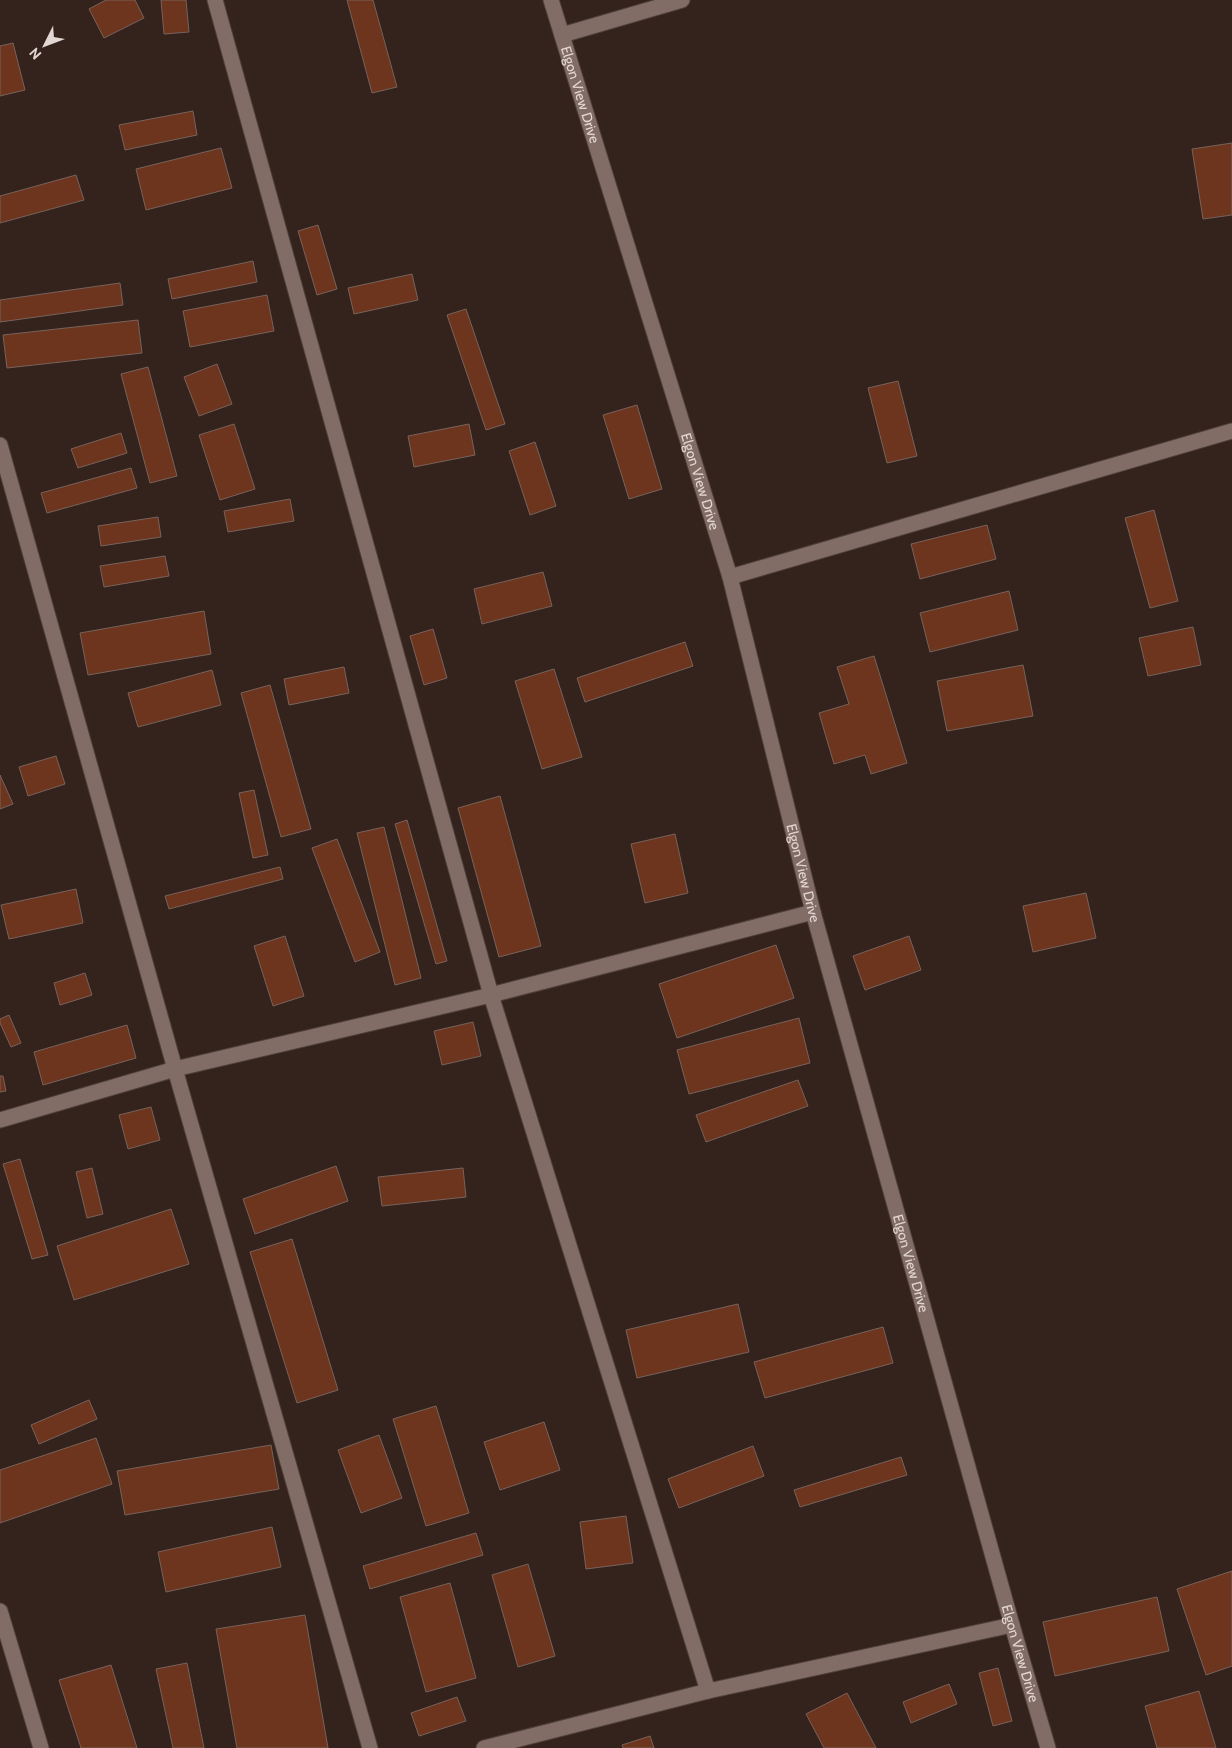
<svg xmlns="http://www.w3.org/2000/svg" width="1232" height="1748" viewBox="0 0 1232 1748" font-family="Cabin,sans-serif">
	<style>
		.building { fill: #6d341e; stroke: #77635b }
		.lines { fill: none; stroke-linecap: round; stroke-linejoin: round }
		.street-casing { stroke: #4f403b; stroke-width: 17 }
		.street { stroke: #826d66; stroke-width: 15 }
		.labels { text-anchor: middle; stroke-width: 4; stroke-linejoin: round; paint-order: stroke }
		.street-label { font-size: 14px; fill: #e3d7d3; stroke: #34221c }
	</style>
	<rect width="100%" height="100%" fill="#34221c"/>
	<path class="building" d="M106,0h29l9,18 -40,20 -15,-29z
		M161,0h25l3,32 -25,2z
		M347,0h26l24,87 -25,6z
		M13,43l12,47 -25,6v-50z
		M193,111l4,24 -72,15 -6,-25z
		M1232,143v72l-29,4 -11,-70z
		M221,148l11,40 -86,22 -10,-41z
		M76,175l8,25 -84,23v-27z
		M318,225l19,64 -20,6 -19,-64z
		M253,261l4,21 -85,17 -4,-20z
		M412,274l6,26 -64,14 -6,-26z
		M120,283l3,22 -123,17v-22z
		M267,295l7,36 -84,16 -7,-36z
		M466,309l39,115 -19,6 -39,-115z
		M138,320l4,33 -135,15 -4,-33z
		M217,364l15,40 -33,12 -15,-39z
		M148,367l29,109 -27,7 -29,-109z
		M898,381l19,75 -30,7 -19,-75z
		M637,405l25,84 -33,10 -26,-84z
		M234,424l21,65 -35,11 -21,-65z
		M469,424l6,31 -61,12 -6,-31z
		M121,433l6,20 -49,15 -7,-19z
		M535,442l21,64 -26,9 -21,-64z
		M131,468l6,20 -90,25 -6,-20z
		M290,499l4,22 -66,11 -4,-21z
		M1154,510l24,91 -28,7 -25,-90z
		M158,517l3,20 -60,9 -3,-20z
		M987,525l9,34 -76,20 -9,-35z
		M165,556l4,20 -65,11 -4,-21z
		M543,572l9,34 -70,18 -8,-35z
		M1009,591l9,39 -88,22 -10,-39z
		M204,611l7,43 -123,21 -8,-42z
		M1193,627l8,38 -53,11 -9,-38z
		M433,629l14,49 -23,7 -14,-49z
		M685,642l8,24 -108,36 -8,-24z
		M874,656l33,107 -36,11 -6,-19 -31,9 -15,-51 30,-9 -12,-37z
		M1023,665l10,51 -86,15 -10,-50z
		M344,667l5,26 -60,12 -5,-26z
		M554,669l28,88 -40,12 -27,-88z
		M212,670l9,35 -83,22 -10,-34z
		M270,685l41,144 -30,8 -40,-144z
		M56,756l9,28 -37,12 -9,-29z
		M0,775l13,29 -13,5z
		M254,790l14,65 -15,3 -14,-65z
		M500,796l41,150 -42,11 -41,-149z
		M407,820l40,141 -11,3 -41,-140z
		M384,827l37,151 -26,7 -38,-152z
		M675,834l13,59 -43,10 -14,-59z
		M337,839l43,113 -25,10 -43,-114z
		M280,867l3,12 -114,30 -4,-13z
		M76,889l7,34 -74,16 -8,-34z
		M1086,893l10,45 -63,14 -10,-46z
		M285,936l19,60 -31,10 -19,-60z
		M909,936l12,34 -56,20 -12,-34z
		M776,945l18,53 -117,40 -18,-54z
		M85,973l7,22 -32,10 -6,-22z
		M9,1015l12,28 -10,4 -11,-24v-4z
		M799,1018l11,45 -121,31 -12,-44z
		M473,1022l8,34 -39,9 -8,-34z
		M127,1025l9,33 -93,27 -9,-33z
		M0,1076h3l3,15 -6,1z
		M798,1080l10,26 -102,36 -10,-27z
		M151,1107l9,33 -32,9 -9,-34z
		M20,1159l28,96 -16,4 -29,-95z
		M336,1166l12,35 -93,33 -12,-35z
		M92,1168l11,46 -16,4 -11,-46z
		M463,1168l3,29 -84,9 -4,-29z
		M171,1209l18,55 -115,36 -17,-54z
		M292,1239l46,151 -41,13 -47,-151z
		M738,1304l11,48 -112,26 -11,-48z
		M883,1327l10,36 -128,35 -11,-36z
		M89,1400l8,19 -58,25 -8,-19z
		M436,1406l33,107 -43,13 -33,-107z
		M544,1422l16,48 -60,20 -16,-48z
		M379,1435l23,63 -41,15 -23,-63z
		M96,1438l16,46 -112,39v-53z
		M271,1445l8,44 -154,26 -8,-44z
		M753,1446l11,30 -85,32 -11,-29z
		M901,1457l6,18 -107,32 -6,-17z
		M626,1516l7,47 -47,6 -6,-47z
		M272,1527l9,40 -115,25 -8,-40z
		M476,1533l7,22 -113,34 -7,-23z
		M528,1564l27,92 -37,11 -26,-92z
		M1232,1571v95l-26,9 -29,-86z
		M450,1583l26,95 -50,14 -26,-95z
		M1157,1597l12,54 -114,25 -12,-54z
		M305,1615l23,133h-91l-21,-119z
		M187,1663l17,85h-31l-17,-79z
		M111,1665l26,83h-56l-22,-68z
		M998,1668l14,53 -19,5 -14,-53z
		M949,1684l8,20 -46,19 -8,-21z
		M1199,1691l17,57h-59l-12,-42z
		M847,1693l29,55h-52l-18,-34z
		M457,1697l9,24 -47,15 -8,-23z
		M650,1736l4,12h-31l-1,-3z"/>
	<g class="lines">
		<g class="street-casing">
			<g id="street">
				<path d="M215,0l276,995 217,696"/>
				<path id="s1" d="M551,0l179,577 83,335 199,713 36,123"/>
				<path d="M562,35l120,-35"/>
				<path d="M0,445l175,624 195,679"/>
				<path d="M730,577l502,-146"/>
				<path d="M0,1120l175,-51 316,-74 322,-83"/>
				<path d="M0,1611l41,137"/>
				<path d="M484,1748l224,-57 304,-66"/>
			</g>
		</g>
		<use href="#street" class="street"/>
	</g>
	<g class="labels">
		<g class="street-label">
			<text dy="5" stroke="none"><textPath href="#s1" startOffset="99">Elgon View Drive</textPath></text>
			<text dy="5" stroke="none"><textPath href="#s1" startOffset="504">Elgon View Drive</textPath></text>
			<text dy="5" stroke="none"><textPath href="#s1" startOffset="909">Elgon View Drive</textPath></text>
			<text dy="5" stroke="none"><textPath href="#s1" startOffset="1314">Elgon View Drive</textPath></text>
			<text dy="5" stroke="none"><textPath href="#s1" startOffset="1719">Elgon View Drive</textPath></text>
		</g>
	</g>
	<g transform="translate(45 45) rotate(228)" stroke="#34221c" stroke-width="4" paint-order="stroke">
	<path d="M0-4L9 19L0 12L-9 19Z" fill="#e3d7d3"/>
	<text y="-8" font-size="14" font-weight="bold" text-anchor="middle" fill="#e3d7d3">N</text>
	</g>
</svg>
